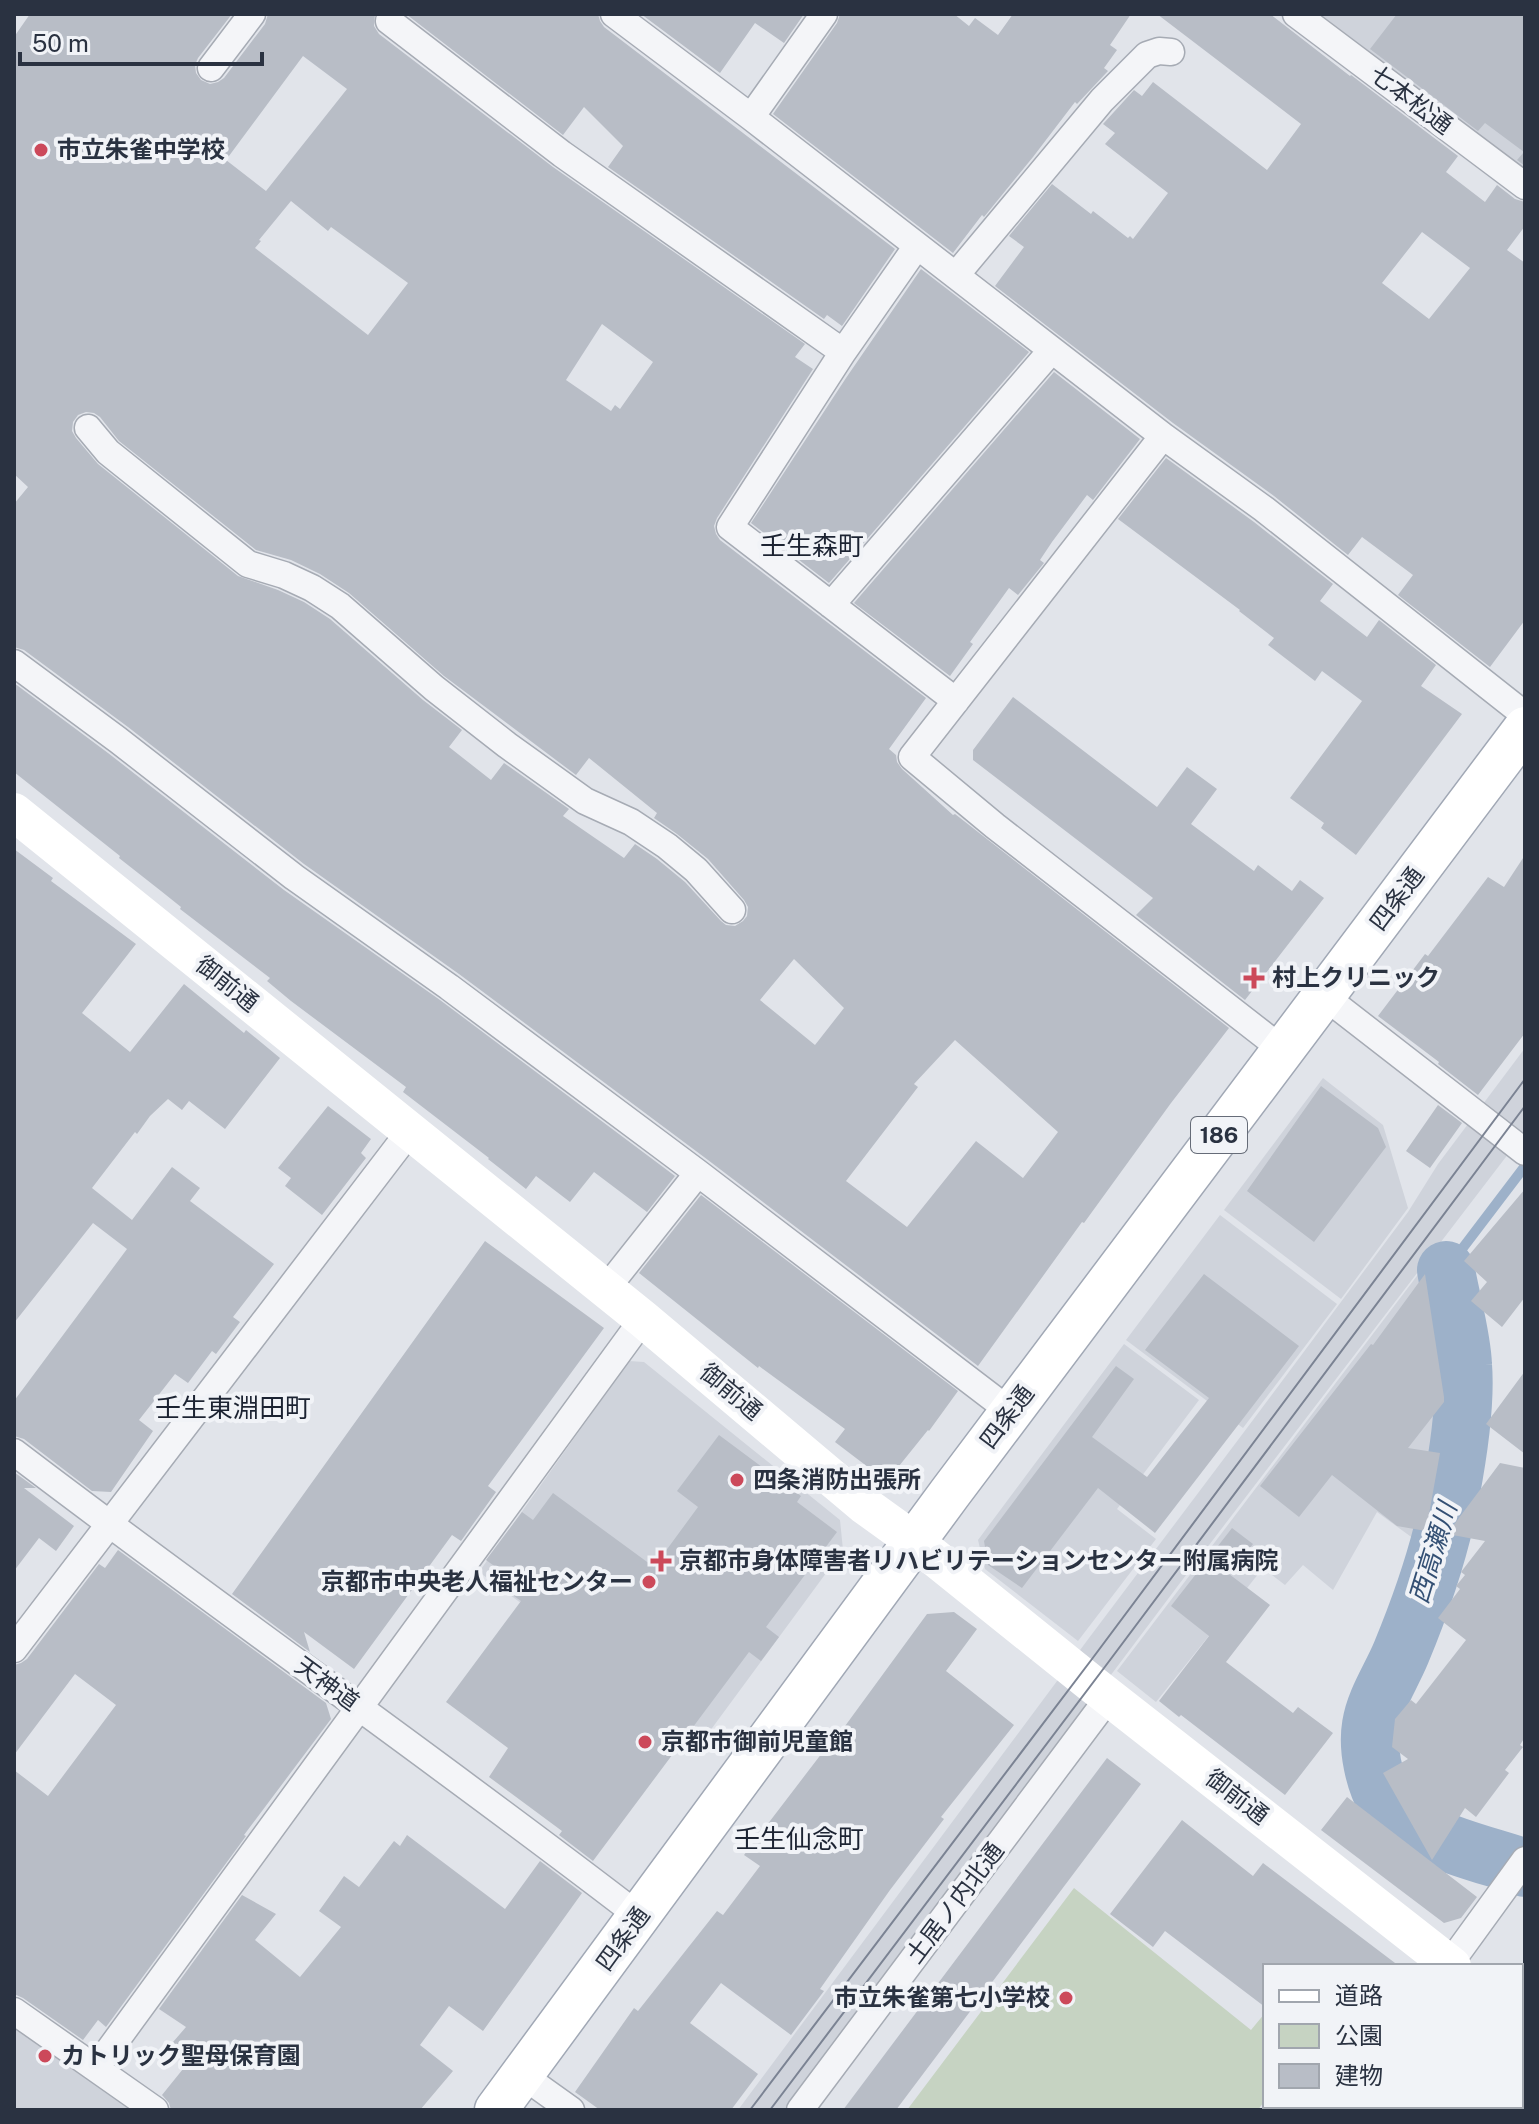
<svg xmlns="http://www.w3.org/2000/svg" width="1539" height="2124" viewBox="0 0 1539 2124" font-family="'Public Sans','Noto Sans JP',sans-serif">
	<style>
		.built { fill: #cfd3db }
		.green { fill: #c6d3c2 }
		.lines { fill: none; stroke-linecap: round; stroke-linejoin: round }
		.stream { stroke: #9db1c9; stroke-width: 10 }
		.river { stroke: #9db1c9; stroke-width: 58 }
		.building { fill: #b8bdc6; fill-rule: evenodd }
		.street-casing { stroke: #a6abb4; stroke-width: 29 }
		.primary-casing { stroke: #a1a8b5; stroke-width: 45 }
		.street { stroke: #f4f5f8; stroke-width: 26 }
		.secondary { stroke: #fff; stroke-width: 38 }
		.primary { stroke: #fff; stroke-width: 42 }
		.tram { stroke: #7b8393; stroke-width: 2 }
		.poi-dot { fill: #cc495a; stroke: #f1f3f7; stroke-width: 3 }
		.labels { text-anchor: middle; stroke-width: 8; stroke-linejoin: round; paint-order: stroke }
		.shield { fill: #f1f3f7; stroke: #666c78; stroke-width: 2 }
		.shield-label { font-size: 22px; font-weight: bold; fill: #2a3241 }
		.street-label { font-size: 24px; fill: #2a3241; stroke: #f1f3f7 }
		.poi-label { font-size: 24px; font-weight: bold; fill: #2a3241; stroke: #f1f3f7; text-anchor: start }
		.neighbourhood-label { font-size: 26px; fill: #1c2332; stroke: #f1f3f7 }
		.water-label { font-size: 26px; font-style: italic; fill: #345074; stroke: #f1f3f7 }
	</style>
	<rect width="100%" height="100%" fill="#e1e4ea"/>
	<path class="built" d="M1314,14h211v159z
		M1525,1048v84l-345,451 -396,527h-46l351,-472 164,-218 155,-208 30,-48z
		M1323,1078l60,47 25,83 -67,91 -117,-89z
		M1220,1215l117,89 -94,124 -117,-88z
		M1426,1264l21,135 -4,49 -18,99 -48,-35 -44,78 -30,-25 -18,20 -22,-17 -107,134 -39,-31z
		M1124,1344l75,56 -82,109 39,30 -78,102 -93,-72 -7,-29z
		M629,1361l15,1 196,158 3,30 -139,189 -225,-167z
		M14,2016l122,81 -8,13h-114z"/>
	<path class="green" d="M1074,1888l177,142 14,-17v87l-7,10h-351z"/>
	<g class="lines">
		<path class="stream" d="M1446,1270l79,-104"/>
		<path class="river" d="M1446,1270c5,30 16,66 17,95 3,37 -5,90 -12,127 -10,56 -28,108 -50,161 -10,24 -26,47 -30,72 -4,24 3,56 15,77 19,36 101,52 139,66"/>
	</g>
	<path class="building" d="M30,14h202l-34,44 -3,7 1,8 5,7 9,4 8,-2 6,-4 41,-54 3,-10h107l-1,12 5,8 174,133 252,177 -10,13 18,12 -96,149 -3,8 2,8 4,6 206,158 -37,51 7,6 1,7 5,7 51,46 2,-1 274,214 -58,75 -87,120 -2,-1 -104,144 -270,-206 -249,-186 -155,-110 -176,-137 -104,-77 -10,-3v-143l14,-17 -14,-13v-437zM303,56l44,33 -81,102 -40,-31zM291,201l37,30 3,-4 77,56 -40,52 -113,-87 6,-7 -2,-1zM602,324l51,38 -33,47 -5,-4 -4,6 -45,-31zM86,412l8,1 6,4 19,24 137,109 35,10 29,14 29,19 95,83 132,99 13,-17 68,55 -3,5 23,16 31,25 36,41 4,7 -1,9 -4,5 -8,5 -9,-1 -5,-4 -36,-39 -28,-23 -22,-15 -11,14 -61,-42 6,-7 -65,-46 -13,17 -42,-33 13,-17 -39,-30 -93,-81 -26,-17 -26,-12 -40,-14 -140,-112 -22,-26 -4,-7 1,-9 5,-7zM794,959l50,49 -29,37 -55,-45zM955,1040l103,92 -35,46 -47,-37 -69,86 -61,-46 72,-94 -4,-3z
		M406,14h192l2,7 4,6 291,222 -53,77 -15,-11 -3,4 -216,-152 15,-21 -39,-39 -21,28z
		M641,14h163l-20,29 -29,-20 -35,50z
		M840,14h114l15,12 6,-8 23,17 15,-21h118l-21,31 7,5 -13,18 4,3 -31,33 -2,-2 -42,55 -49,60 -2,-2 -29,38 -180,-139 64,-91z
		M1157,14h113l80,62 1,-1 107,81 -12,16 39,30 12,-17 18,14 10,3v24l-18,24 18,13v357l-35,47 -92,-72 15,-20 -51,-38 -14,18 -74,-59 -101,-73 -178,-137 29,-39 -15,-11 43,-52 39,30 2,-3 35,27 2,-2 3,3 35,-46 -63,-49 10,-11 -12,-9 31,-34 8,6 11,-14 114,88 34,-46zM1422,232l48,36 -41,51 -47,-36z
		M1397,14h128v152l-8,-6 7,-8 -39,-29 -7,8 -108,-82z
		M921,269l108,83 -200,231 -78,-60 95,-145z
		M1054,372l86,67 -47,61 -6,-5 -35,47 -12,18 4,3 -26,32 -9,-7 -39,54 3,2 -23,32 -96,-73z
		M1166,458l88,64 79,62 -13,17 47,36 12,-17 57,45 -15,21 41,28 -106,141 -35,-27 3,-5 -34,-25 72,-97 -40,-30 -7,10 -47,-36 6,-7 -35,-27 1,-1 -122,-91z
		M14,683l94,70 176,137 156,110 235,176 -28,36 -53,-40 -24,30 -34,-26 -10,13 -38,-30 1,-1 -86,-66 3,-5 -115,-86 -24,-20 3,-3 -90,-69 1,-2 -20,-16 -42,-33 1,-2 -106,-84z
		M1013,697l144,110 30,-40 30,22 -26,35 63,47 4,-6 34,26 8,-11 24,18 -79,102 -109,-85 17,-17 -180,-138v-10z
		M14,849l39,29 -2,3 85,63 -54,69 48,39 54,-68 60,49 2,-3 34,28 -55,71 -36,-28 -7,9 -14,-11 -18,17 -13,18 -2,-2 -43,56 40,32 40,-53 28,21 -10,13 84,63 -41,53 7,5 -24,32 -4,-3 -24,32 -13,-9 -36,46 14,11 -42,61 -19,-1 -68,-52 -10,-3v-35l113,-152 -34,-26 -79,100z
		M1525,855v178l-47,62 -40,-31 1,-2 -61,-46 47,-62 3,2 60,-79 16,10z
		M1321,1086l57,42 8,19 -72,95 -67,-51z
		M1438,1105l24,18 -32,45 -24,-17z
		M328,1106l43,33 -10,14 5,5 -44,57 -37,-29 6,-8 -13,-10z
		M1525,1189v108l-23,30 -31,-26 16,-19 -23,-21z
		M701,1195l257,196 -29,40 -1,-1 -33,41 -19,2 -20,-15 -21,-16 10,-13 -86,-63 -1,2 -119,-95z
		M485,1241l119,87 -116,158 8,6 -35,49 -9,-6 -98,134 -50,-37 6,20 -78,-58z
		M1204,1274l95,72 -144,187 -57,-45 -76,100 -34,-23 -4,-24 132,-175 18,13 -42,58 55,40 62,-79 -64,-48z
		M1425,1274l19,123v5l-36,46 32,5 -14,78 -29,-5 -65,-51 -33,42 -39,-31 111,-142 2,1z
		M1525,1371v83l-39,-30z
		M719,1435l82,61 -4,6 40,30 -71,95 13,10 -18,24 -12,-9 -156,209 -34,-26 3,-4 -73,-54 19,-29 -62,-46 75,-101 -25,-18 8,-10 -18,-13 36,-48 11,8 20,-27 101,74 44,-60 -21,-16z
		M1500,1463l25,5v269l-5,8 3,2 -18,23 4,3 -33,44 -11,-9 -33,52 -49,-87 25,-14 -16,-12 3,-28 16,-19 5,4 50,-64 -28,-22 22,-29 -4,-3 9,-11 -4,-3 24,-31 -38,-7z
		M14,1472l22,16h-12l50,38 -18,25 -17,-13 -25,33z
		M1232,1528l21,16 -24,30 41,31 -44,57 67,51 5,-6 35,26 -48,62 -104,-80 -2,2 -20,-16 50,-65 -38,-30z
		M118,1550l208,153 5,16 -87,116 2,1 -140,191 -8,-7 -15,20 -60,-42 -9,-4v-224l34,26 68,-91 -41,-31 -61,81v-90l7,-2 6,-4 72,-95 6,4z
		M954,1612l23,17 -31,42 68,54 -73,92 3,2 -54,71 -70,99 4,2 -33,44 -70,-52 -31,40 68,51 -27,36h-131l-25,-18 59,-84 4,3 79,-100 6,4 37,-49 -16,-11 91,-119 2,1 90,-123z
		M1107,1758l34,26 -245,326h-53z
		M1347,1797l130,100 -16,21 -17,5 -123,-93z
		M1182,1820l71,56 10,-13 136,103h-134v41l-100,-76 -12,16 -43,-33z
		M407,1835l98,74 35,-48 42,32 -99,138 -34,-25 -29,39 33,26 -33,39h-249l-2,-7 -7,-8 25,-31 -20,-15 19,-22 -27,-18 83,-114 34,19 -21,26 45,37 41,-50 -22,-16 25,-35 15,11 35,-46 6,5z"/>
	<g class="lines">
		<g class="street-casing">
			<path id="street" d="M614,14l137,103 412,319 101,73 261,206
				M1296,14l229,172
				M389,21l173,133 281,198
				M211,68l41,-54
				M751,117l73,-103
				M917,246l-74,106 -113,175 226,174
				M956,275l146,-175 45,-45 12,-4 12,1
				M88,428l20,24 140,112 36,11 28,13 28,18 94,82 73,57 78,56 46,21 36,24 29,24 36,40
				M1163,436l-251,321 83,69 288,224
				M831,605l220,-254
				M14,663l104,77 176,137 155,110 249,186 313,239
				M1324,996l201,156
				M606,1289l92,-116
				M14,1452c207,158 420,306 626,465
				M14,1649l396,-518
				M1448,1966l77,-106
				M14,2011l141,99
				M96,2068l547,-749
				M522,2075l49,35
				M800,2110l309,-413
				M1354,2110l3,-4"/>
		</g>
		<g class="primary-casing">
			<path id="primary" d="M496,2110l454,-617 575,-765"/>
		</g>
		<use href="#street" class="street"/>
		<path class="secondary" d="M14,812l629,507 221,186 50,36 178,143 360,282
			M1521,2021l4,3"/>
		<use href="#primary" class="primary"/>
		<path class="tram" d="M750,2110l342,-451 433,-580
			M770,2110l334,-442 421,-562"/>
	</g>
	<g class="poi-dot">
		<circle cx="41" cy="150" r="8"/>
		<path d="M1250 966h8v8h8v8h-8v8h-8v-8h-8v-8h8z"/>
		<circle cx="737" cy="1480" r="8"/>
		<path d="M657 1549h8v8h8v8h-8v8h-8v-8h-8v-8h8z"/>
		<circle cx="649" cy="1582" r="8"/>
		<circle cx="645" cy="1742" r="8"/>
		<circle cx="1066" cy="1998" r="8"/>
		<circle cx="45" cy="2056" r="8"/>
	</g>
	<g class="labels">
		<rect class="shield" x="1191" y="1117" width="56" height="36" rx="6"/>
		<g class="shield-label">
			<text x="1219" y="1143">186</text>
		</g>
		<g class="street-label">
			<text transform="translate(1411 100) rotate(37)" y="8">七本松通</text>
			<text transform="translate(1397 899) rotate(-53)" y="8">四条通</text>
			<text transform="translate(227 984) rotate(39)" y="8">御前通</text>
			<text transform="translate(731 1392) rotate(40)" y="8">御前通</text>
			<text transform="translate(1007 1417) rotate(-53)" y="8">四条通</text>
			<text transform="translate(327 1684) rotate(36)" y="8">天神道</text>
			<text transform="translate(1237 1797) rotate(38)" y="8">御前通</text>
			<text transform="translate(955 1903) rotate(-53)" y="8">土居ノ内北通</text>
			<text transform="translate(623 1939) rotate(-54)" y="8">四条通</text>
		</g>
		<g class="poi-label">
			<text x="57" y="158">市立朱雀中学校</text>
			<text x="1272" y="986">村上クリニック</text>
			<text x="753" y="1488">四条消防出張所</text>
			<text x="679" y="1569">京都市身体障害者リハビリテーションセンター附属病院</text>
			<text x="633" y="1590" text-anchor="end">京都市中央老人福祉センター</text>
			<text x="661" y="1750">京都市御前児童館</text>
			<text x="1050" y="2006" text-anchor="end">市立朱雀第七小学校</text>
			<text x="61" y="2064">カトリック聖母保育園</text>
		</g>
		<g class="neighbourhood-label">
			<text x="812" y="555">壬生森町</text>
			<text x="233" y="1417">壬生東淵田町</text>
			<text x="799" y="1848">壬生仙念町</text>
		</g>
		<g class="water-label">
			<text transform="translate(1433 1553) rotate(-73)" y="9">西高瀬川</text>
		</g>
	</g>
	<rect width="1539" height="2124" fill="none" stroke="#2a3241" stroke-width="32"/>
	<rect x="1263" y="1964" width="260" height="144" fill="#f1f3f7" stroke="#a1a6ae" stroke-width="2"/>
	<rect x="1279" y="1990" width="40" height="12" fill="#ffffff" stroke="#a1a6ae" stroke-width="2"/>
	<text x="1335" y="2004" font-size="24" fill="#2a3241">道路</text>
	<rect x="1279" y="2024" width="40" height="24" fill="#c6d3c2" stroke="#a1a6ae" stroke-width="2"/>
	<text x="1335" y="2044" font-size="24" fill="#2a3241">公園</text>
	<rect x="1279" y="2064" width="40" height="24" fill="#b8bdc6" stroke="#a1a6ae" stroke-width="2"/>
	<text x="1335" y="2084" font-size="24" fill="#2a3241">建物</text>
	<path d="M20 52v12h242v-12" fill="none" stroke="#2a3241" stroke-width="4"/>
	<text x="32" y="52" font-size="24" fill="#2a3241" stroke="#f1f3f7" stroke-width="6" paint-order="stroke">50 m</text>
</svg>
